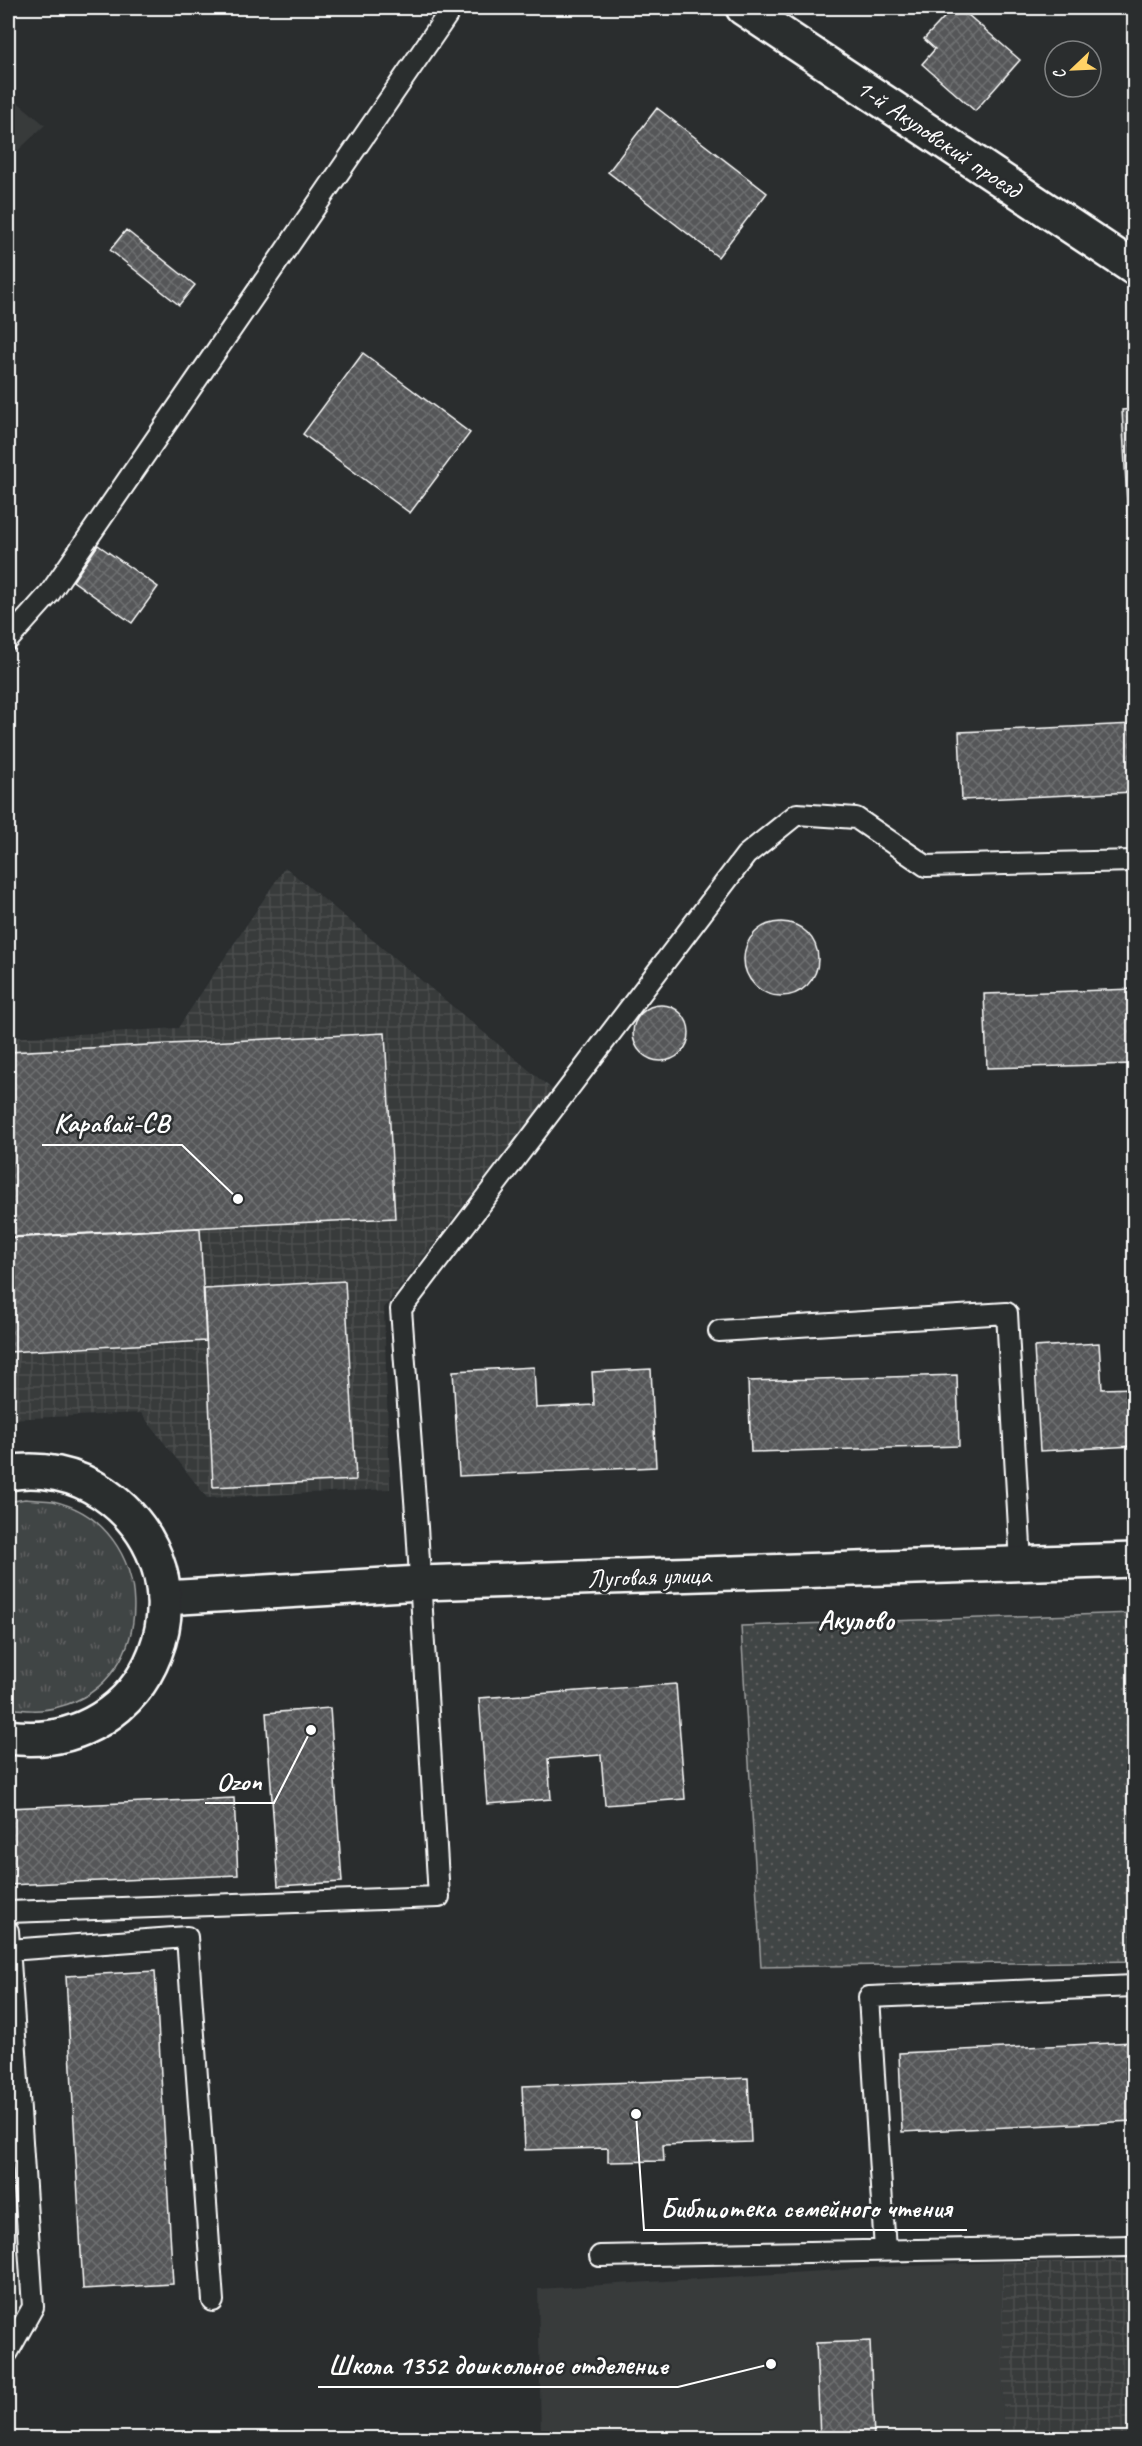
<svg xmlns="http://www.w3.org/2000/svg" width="1142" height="2446" viewBox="0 0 1142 2446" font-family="Caveat,sans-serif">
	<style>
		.built { fill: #373a3b }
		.industrial { fill: url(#industrial-grid) }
		.grass { fill: url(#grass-tufts); stroke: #a0a2a2; stroke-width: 1.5 }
		.park { fill: url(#park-dots); stroke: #a0a2a2; stroke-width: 1.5 }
		.building { fill: url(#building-cross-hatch); stroke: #fff; stroke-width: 1.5 }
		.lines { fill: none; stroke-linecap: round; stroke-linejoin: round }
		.lane-casing { stroke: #fff; stroke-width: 24 }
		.street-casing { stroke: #fff; stroke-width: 38 }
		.secondary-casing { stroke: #fff; stroke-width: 38 }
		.lane { stroke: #2a2d2e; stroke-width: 20 }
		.street { stroke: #2a2d2e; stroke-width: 33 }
		.secondary { stroke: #2a2d2e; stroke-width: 33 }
		.labels { text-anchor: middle; stroke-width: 5; stroke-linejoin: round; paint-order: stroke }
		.street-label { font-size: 26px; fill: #fff; stroke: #2a2d2e }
		.quarter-label { font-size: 28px; font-weight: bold; fill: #fff; stroke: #2a2d2e }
		.leader { fill: none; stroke: #fff; stroke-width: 2 }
		.callout-dot { fill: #fff; stroke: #2a2d2e; stroke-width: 2 }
		.callout-label { font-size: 27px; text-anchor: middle; font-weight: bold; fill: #fff; stroke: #2a2d2e; stroke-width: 5; stroke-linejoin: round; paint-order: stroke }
	</style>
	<defs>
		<pattern id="industrial-grid" width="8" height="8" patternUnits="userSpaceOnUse" patternTransform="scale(1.5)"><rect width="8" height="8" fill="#373a3b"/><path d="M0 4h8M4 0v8" fill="none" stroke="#4b4e4f"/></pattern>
		<pattern id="grass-tufts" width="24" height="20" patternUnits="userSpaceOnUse" patternTransform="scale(1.5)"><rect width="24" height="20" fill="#414445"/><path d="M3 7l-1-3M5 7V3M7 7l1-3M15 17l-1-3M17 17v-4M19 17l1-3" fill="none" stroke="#5e6061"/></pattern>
		<pattern id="park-dots" width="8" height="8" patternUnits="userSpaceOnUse" patternTransform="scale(1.5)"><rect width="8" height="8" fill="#414445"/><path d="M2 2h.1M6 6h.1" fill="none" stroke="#5e6061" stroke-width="1.8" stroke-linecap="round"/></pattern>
		<pattern id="building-cross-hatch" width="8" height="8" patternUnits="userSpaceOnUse" patternTransform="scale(1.5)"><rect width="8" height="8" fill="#555758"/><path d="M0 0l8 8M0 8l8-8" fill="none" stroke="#6e7071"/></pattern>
	</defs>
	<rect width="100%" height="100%" fill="#2a2d2e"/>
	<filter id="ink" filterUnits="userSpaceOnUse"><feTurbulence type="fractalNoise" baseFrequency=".0167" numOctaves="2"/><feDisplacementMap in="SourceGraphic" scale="12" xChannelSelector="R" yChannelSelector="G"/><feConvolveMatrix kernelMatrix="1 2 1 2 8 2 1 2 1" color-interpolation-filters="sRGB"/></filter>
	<g filter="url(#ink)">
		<path class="built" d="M8,94l37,31 -37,35z
			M1002,2262l1,176h-462l-3,-149 348,-22z"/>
		<path class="industrial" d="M285,867l268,223 -169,218 6,181 -183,9 -66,-85 -133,6v-381l170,-10z
			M1134,2261v177h-131l-1,-176z"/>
		<path class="grass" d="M25,1499c9,1 19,1 28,2 105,24 109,180 5,206 -17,5 -34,3 -50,1v-206z"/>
		<path class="park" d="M1134,1613v348l-373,6 -20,-341z"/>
		<path class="building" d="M953,8h7l60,52 -45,51 -53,-47 13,-15 -11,-10z
			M657,108l110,85 -49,64 -110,-85z
			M126,230l69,55 -16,20 -69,-55z
			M363,353l107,80 -60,80 -107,-79z
			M1134,409v150h-4l-8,-149z
			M98,545l60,42 -26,36 -59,-42z
			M1134,724v68l-172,8 -3,-68z
			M744 959a37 37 0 1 1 74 0a37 37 0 1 1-74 0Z
			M1134,989v75l-147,4 -3,-74z
			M633 1033a28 28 0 1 1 56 0a28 28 0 1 1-56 0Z
			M385,1033l10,185 -384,19 -3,-57v-128z
			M200,1228l6,113 -198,11v-114z
			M345,1281l11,199 -143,7 -9,-198z
			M1099,1343l3,46 32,-1v58l-94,5 -6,-104z
			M534,1367l2,41 58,-3 -2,-33 59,-3 5,98 -197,9 -6,-105z
			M957,1375l2,71 -208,6 -3,-71z
			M676,1684l9,115 -80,6 -4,-50 -53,4 3,40 -64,5 -8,-106z
			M330,1708l12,174 -64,4 -12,-173z
			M234,1798l4,77 -230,10v-77z
			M155,1971l18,313 -90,5 -17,-313z
			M1134,2042v79l-232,11 -3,-79z
			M748,2078l3,64 -88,3 1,16 -56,1v-14l-83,2 -3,-64z
			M870,2341l4,97h-54l-4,-95z"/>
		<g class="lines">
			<g class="lane-casing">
				<path id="lane" d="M8,640l42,-47 402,-585
					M719,1331l288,-18 14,251
					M8,1912l431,-15 -22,-370 -16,-218 345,-454 51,-41 59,4 70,48 208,-5
					M8,1931l25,376 -25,45
					M9,1950l178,-13 26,364
					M885,2250l-16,-253 265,-11
					M600,2256l534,-10"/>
			</g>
			<g class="street-casing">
				<path id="street" d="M743,8l391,260
					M164,1598l256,-15 714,-23"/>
			</g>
			<g class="secondary-casing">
				<path id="secondary" d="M8,1473c32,-6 67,1 95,20 120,83 50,264 -95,244"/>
			</g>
			<use href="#lane" class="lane"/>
			<use href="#street" class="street"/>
			<use href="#secondary" class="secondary"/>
		</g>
	</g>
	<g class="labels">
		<g class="street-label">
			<text transform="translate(939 138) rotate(34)" y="9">1-й Акуловский проезд</text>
			<text transform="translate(649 1576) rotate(-2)" y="9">Луговая улица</text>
		</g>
		<g class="quarter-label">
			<text x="856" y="1629">Акулово</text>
		</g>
	</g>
	<path class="leader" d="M238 1199L182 1145H42M311 1730L274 1803H205M636 2114L644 2230H967M771 2364L678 2387H318"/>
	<g class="callout-dot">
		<circle cx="238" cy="1199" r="6"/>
		<circle cx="311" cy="1730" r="6"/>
		<circle cx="636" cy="2114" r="6"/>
		<circle cx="771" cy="2364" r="6"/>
	</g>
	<g class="callout-label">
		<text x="112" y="1132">Каравай-СВ</text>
		<text x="239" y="1790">Ozon</text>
		<text x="806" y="2217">Библиотека семейного чтения</text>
		<text x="498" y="2374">Школа 1352 дошкольное отделение</text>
	</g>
	<rect width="1142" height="2446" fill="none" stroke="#2a2d2e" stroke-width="30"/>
	<rect x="15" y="15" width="1112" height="2416" fill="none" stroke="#fff" stroke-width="2" filter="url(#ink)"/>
	<g transform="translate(1073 69) rotate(247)"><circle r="28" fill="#2a2d2e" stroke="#7f8182" stroke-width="1.5"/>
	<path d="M0-4.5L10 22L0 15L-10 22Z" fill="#ffd166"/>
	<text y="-9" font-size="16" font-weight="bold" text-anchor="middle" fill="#ffffff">С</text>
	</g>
</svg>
